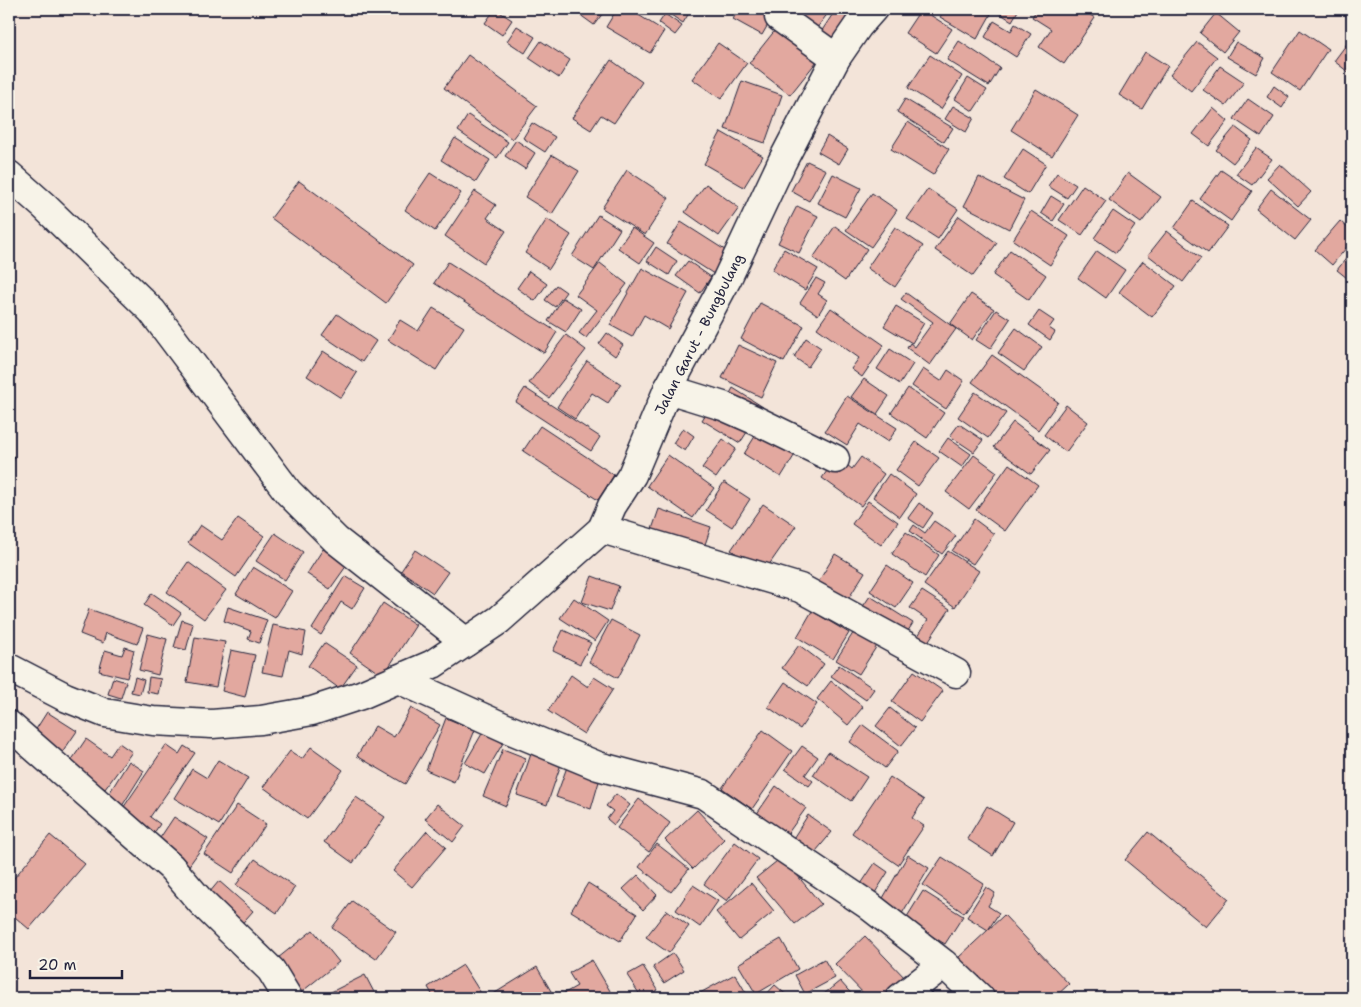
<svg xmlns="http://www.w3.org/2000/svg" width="1361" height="1007" viewBox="0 0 1361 1007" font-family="'Shantell Sans',sans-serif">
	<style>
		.building { fill: #e2a89f; stroke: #22223b }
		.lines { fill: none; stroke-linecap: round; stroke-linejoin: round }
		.minor-casing { stroke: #22223b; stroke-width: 31 }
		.major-casing { stroke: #22223b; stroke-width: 31 }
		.minor { stroke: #f7f3e8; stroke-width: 28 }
		.major { stroke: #f7f3e8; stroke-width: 28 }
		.labels { text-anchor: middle; stroke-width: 4; stroke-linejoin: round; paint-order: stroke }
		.street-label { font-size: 14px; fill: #22223b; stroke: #f7f3e8 }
	</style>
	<rect width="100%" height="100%" fill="#f3e4d9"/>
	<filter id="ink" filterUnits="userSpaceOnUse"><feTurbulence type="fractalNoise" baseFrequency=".02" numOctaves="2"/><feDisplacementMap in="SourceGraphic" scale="10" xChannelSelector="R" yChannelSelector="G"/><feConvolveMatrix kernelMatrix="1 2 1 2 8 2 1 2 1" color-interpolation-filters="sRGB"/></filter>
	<g filter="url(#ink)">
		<path class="building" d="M495,9l17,11 -10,15 -17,-12z
			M572,9h34l-12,16z
			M617,9h12l35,22 -14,22 -44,-26z
			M662,9h21l6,4 -6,10z
			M739,9h38l-15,26 -29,-16z
			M788,9h43l-17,23z
			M836,9h8l7,4 -18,27 -12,-8z
			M921,9l31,20 -16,24 -31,-20z
			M945,9h36l10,5 -14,25 -37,-22z
			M993,9h26l-7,12z
			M1037,9h44l14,9 -31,46 -25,-17 12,-18 -19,-12z
			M1216,13l23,19 -16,20 -23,-19z
			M665,14l17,12 -7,9 -16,-12z
			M994,21l17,10 4,-7 16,10 -15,23 -31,-20z
			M780,24l41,32 -31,39 -41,-32z
			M517,26l18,11 -10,16 -18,-12z
			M1300,30l28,19 -28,42 -28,-19z
			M1352,37v38l-18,-14z
			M541,41l29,19 -11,18 -30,-20z
			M959,41l41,27 -11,18 -42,-26z
			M1197,42l20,15 -26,34 -21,-16z
			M1236,42l29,16 -9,16 -29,-17z
			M718,43l29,20 -26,36 -29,-20z
			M1145,52l23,14 -26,43 -23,-14z
			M468,55l69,51 -25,33 -68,-51z
			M930,55l32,21 -21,33 -33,-21z
			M611,60l31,22 -28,41 -13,-8 -10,15 -19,-12z
			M1220,66l24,16 -18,24 -23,-16z
			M968,78l19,12 -14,21 -18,-12z
			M742,81l40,14 -17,48 -40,-14z
			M1274,86l15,11 -7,11 -15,-11z
			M1036,89l42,26 -26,41 -41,-26z
			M905,99l48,29 -9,14 -47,-30z
			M1248,99l26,18 -13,20 -27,-18z
			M953,106l21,12 -8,14 -21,-13z
			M1213,108l15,13 -19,25 -16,-12z
			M468,115l40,27 -11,16 -39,-27z
			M908,122l41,27 -16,26 -42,-26z
			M532,123l23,14 -10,15 -22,-14z
			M1235,127l17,13 -19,23 -17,-13z
			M721,132l42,24 -19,31 -40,-23z
			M827,136l21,13 -9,15 -21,-12z
			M455,138l35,22 -14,22 -35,-22z
			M516,140l19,13 -10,16 -20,-13z
			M1256,148l16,11 -20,26 -16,-11z
			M1023,149l23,15 -18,30 -24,-15z
			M552,155l27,16 -27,43 -27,-17z
			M807,161l19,9 -17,31 -18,-10z
			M1280,164l31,28 -13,14 -31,-28z
			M627,170l42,28 -24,37 -43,-27z
			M1221,170l31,21 -21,30 -31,-22z
			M430,173l31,20 -26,38 -30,-21z
			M1057,173l19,12 -9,13 -19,-12z
			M1128,173l33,24 -20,26 -32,-23z
			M833,174l28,14 -16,29 -27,-14z
			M979,177l45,23 -15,29 -45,-23z
			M299,181l114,84 -27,38 -115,-85z
			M706,184l33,24 -20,28 -34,-24z
			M1083,185l23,16 -24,34 -23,-15z
			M928,189l30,20 -20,30 -31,-20z
			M1271,189l40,31 -16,20 -39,-31z
			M475,191l21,14 -9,13 19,13 -22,32 -39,-27z
			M872,193l25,17 -26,37 -25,-17z
			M1051,196l13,8 -11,17 -12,-8z
			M1193,201l35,25 -20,27 -34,-25z
			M797,206l21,10 -19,37 -21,-10z
			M1031,211l38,25 -19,29 -37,-25z
			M1113,211l22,15 -19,27 -22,-15z
			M598,215l22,14 -26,41 -22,-14z
			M959,216l38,27 -24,33 -38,-26z
			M547,219l24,16 -22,34 -24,-16z
			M1340,221l12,11v9l-20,24 -17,-15z
			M681,222l47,30 -14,22 -47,-30z
			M835,226l32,23 -22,32 -32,-23z
			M895,227l28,19 -28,41 -28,-19z
			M632,228l22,15 -14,20 -22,-15z
			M1167,231l34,27 -18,24 -35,-27z
			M656,247l21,14 -8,14 -22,-14z
			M784,249l34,20 -13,21 -33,-20z
			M1010,250l36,25 -17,25 -36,-25z
			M1097,251l28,19 -19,28 -28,-20z
			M1352,251v31l-15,-12z
			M688,261l23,16 -11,16 -24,-17z
			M1143,261l33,25 -24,31 -33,-25z
			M448,262l109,70 -13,21 -110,-70z
			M600,263l27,21 -41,54 -7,-5 18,-23 -21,-15z
			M642,268l46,25 -20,36 -24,-14 -12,22 -22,-12z
			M529,271l18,13 -12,17 -18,-13z
			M816,278l9,5 -7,11 9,6 -9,15 -18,-12z
			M556,285l10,7 -11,15 -10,-7z
			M906,293l50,36 -26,36 -23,-17 3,-5 5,4 18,-25 -32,-23z
			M971,294l23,15 -22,31 -22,-16z
			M563,298l18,11 -15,23 -18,-11z
			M760,303l44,23 -20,36 -43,-23z
			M896,306l28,17 -12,20 -28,-17z
			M433,308l31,19 -28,43 -48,-30 12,-20 18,11z
			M831,308l53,37 -22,32 -11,-8 8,-11 -42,-30z
			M996,310l14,9 -20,30 -14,-9z
			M1039,311l15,10 -5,7 6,4 -5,8 -21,-15z
			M337,314l39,27 -14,21 -40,-27z
			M1016,328l26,19 -18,24 -26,-18z
			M607,333l16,12 -8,11 -16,-12z
			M566,335l20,15 -37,48 -20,-15z
			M806,338l15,10 -13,19 -14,-10z
			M738,345l39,18 -16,34 -39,-19z
			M890,349l23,15 -13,20 -23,-15z
			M323,351l34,22 -16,25 -34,-22z
			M992,355l66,47 -20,28 -66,-48z
			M587,361l34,23 -13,19 -16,-10 -17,26 -18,-12z
			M923,369l18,12 7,-11 16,11 -18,28 -34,-23z
			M864,379l25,17 -12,18 -26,-17z
			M525,388l75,49 -9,14 -75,-49z
			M733,388l30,19 -23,36 -38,-23 18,-28 8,5z
			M908,388l36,25 -17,25 -36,-25z
			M975,392l31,21 -18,25 -30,-21z
			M847,396l50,32 -9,14 -28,-18 -13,21 -22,-14z
			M1066,405l22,17 -22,30 -22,-17z
			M767,417l37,23 -23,37 -37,-23z
			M1013,422l37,28 -19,24 -37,-27z
			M959,424l24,16 -9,12 -24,-16z
			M540,426l74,49 -16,25 -75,-49z
			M683,428l11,8 -9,15 -12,-8z
			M948,438l23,16 -9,13 -23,-16z
			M723,439l13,10 -20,29 -14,-10z
			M916,442l23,16 -21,28 -22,-16z
			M9,454l6,3 -6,11z
			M668,455l46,33 -21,30 -46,-32z
			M974,455l23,17 -28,37 -23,-17z
			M837,457l15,12 9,-12 23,17 -23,32 -39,-28z
			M1009,464l29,21 -33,46 -29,-21z
			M889,474l27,20 -16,23 -27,-20z
			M724,482l26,17 -18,28 -26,-17z
			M868,501l30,21 -17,23 -29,-21z
			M919,503l14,10 -10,15 -15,-10z
			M763,504l33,22 -32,46 -33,-22z
			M659,509l52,18 -10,29 -52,-18z
			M238,518l26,18 -28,41 -48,-34 12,-18 22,15z
			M974,519l20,15 -21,30 -21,-13z
			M934,521l22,15 -14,18 -32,-23 4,-6 11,8z
			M906,532l33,23 -14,22 -33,-23z
			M275,533l28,19 -18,28 -29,-19z
			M323,549l24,16 -17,24 -23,-15z
			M415,550l33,22 -15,21 -32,-22z
			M948,551l31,20 -24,36 -31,-22z
			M835,554l30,18 -23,37 -29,-18z
			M188,562l38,28 -22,29 -37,-27z
			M887,565l26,18 -17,25 -26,-17z
			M253,567l39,24 -17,27 -39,-24z
			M345,576l20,12 -13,21 -11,-7 -20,33 -9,-6z
			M592,576l27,10 -9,25 -28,-9z
			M922,591l28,18 -25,37 -9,-7 12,-19 -18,-12z
			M152,593l29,20 -8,12 -29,-20z
			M870,596l43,27 -12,19 -43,-28z
			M574,598l34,23 -13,20 -35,-23z
			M383,603l33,22 -33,51 -33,-23z
			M228,607l39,13 -8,23 -11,-4 3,-8 -27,-10z
			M89,609l54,19 -6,16 -31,-11 -3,10 -23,-9z
			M812,611l37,22 -16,26 -36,-22z
			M182,620l11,4 -7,26 -12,-3z
			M611,620l29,15 -22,43 -29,-16z
			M273,625l33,7 -4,22 -13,-4 -6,26 -21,-4z
			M857,627l23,14 -21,33 -23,-14z
			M563,630l28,13 -11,21 -27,-13z
			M148,634l19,5 -9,36 -19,-5z
			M195,637l30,5 -9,45 -29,-5z
			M324,643l33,22 -17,24 -32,-23z
			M799,645l25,19 -16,22 -26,-18z
			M125,647l9,3 -7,28 -28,-7 6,-21 17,5z
			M231,650l24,5 -10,42 -23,-6z
			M839,665l35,24 -8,11 -35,-24z
			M914,671l29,20 -23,31 -28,-20z
			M571,675l17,12 6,-10 19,12 -29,45 -36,-23z
			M135,677l9,3 -4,14 -9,-2z
			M149,677l12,2 -3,15 -11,-2z
			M113,678l13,4 -5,16 -13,-4z
			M831,681l32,26 -15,18 -31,-26z
			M785,682l32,22 -17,25 -32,-22z
			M411,708l29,17 -35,59 -48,-28 18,-30 19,11z
			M890,708l25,20 -14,18 -25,-20z
			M47,712l30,19 -15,22 -29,-19z
			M446,718l29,12 -21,52 -28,-12z
			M863,725l35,26 -13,17 -35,-26z
			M763,730l29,21 -40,58 -30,-21z
			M483,732l20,11 -18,31 -20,-11z
			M86,739l24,17 9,-13 13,9 -27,37 -36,-25z
			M166,745l13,9 5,-8 11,7 -45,64 10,7 -8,12 -33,-22z
			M802,746l16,11 -13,18 8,6 -4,5 -24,-17z
			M311,747l32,23 -36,49 -44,-32 27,-36 12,8z
			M503,749l23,9 -20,48 -23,-10z
			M828,752l39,25 -16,24 -38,-26z
			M531,754l30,10 -14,41 -30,-10z
			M218,760l30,18 -29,47 -45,-27 18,-29 15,9z
			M129,761l15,10 -27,43 -15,-9z
			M567,767l33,11 -9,31 -35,-12z
			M890,777l34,23 -12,18 12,8 -26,39 -46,-32z
			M776,786l30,22 -20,28 -30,-21z
			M616,794l14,11 -16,20 -7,-6 6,-8 -7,-5z
			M356,797l29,20 -32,46 -29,-21z
			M639,799l31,24 -21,29 -32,-24z
			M437,804l28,22 -12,16 -28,-23z
			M237,805l29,19 -33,49 -29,-19z
			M987,806l26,16 -20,34 -26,-17z
			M697,810l27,29 -31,30 -28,-29z
			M808,815l24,17 -21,25 -21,-14z
			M174,817l34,22 -20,28 -32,-23z
			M427,831l19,16 -34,40 -19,-16z
			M1148,832l81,67 -23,28 -81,-67z
			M50,835l35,29 -56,65 -20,-17v-28z
			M735,842l23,17 -31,42 -23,-17z
			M657,844l32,25 -18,23 -32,-25z
			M908,855l21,13 -29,49 -21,-12z
			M782,857l39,47 -26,20 -39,-46z
			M942,857l42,27 -20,29 -41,-28z
			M255,859l40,28 -18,26 -41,-28z
			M875,863l13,9 -15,24 -14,-9z
			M638,875l19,20 -14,15 -20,-21z
			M219,881l34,30 -15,17 -34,-29z
			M588,883l49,31 -17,27 -49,-30z
			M751,883l23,28 -35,29 -23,-28z
			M693,885l25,16 -18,26 -24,-17z
			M986,887l9,6 -7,13 11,7 -11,17 -21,-13z
			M923,891l40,25 -18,28 -40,-24z
			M352,901l44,31 -20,27 -44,-31z
			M667,910l22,16 -20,27 -23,-16z
			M1004,915l65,69 -15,14h-58l-38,-40z
			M313,930l26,32 -40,32 -26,-32z
			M865,936l42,44 -20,18h-19l-33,-34z
			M781,939l17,30 -42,25 -18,-30z
			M673,953l11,17 -20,13 -11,-16z
			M824,959l11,19 -30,16 -10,-19z
			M592,960l21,36 -5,2h-42l-3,-4 14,-8 -8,-13z
			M463,965l21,33h-50l-6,-11z
			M643,966l15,24 -13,8h-3l-15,-23z
			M537,967l18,31h-68z
			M735,974l14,24h-46l-3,-5z
			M365,975l12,23h-58z
			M840,981l15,17h-36z
			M775,985l15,13h-27z"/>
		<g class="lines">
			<g class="minor-casing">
				<path id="minor" d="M783,9l-4,8 57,41
					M9,175l35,31 108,105 136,181 48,48 130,102
					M668,389l55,17 34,15 78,38
					M602,529l198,59 156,85
					M398,679l108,49 92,38 105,28 165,111 76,59 36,34
					M9,725l162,142 30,35 70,68 17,28
					M900,998l44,-34"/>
			</g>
			<g class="major-casing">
				<path id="major" d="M9,668l56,29 40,16 48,8 59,3 49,-4 51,-9 49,-16 37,-16 35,-15 66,-44 103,-91 10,-23 20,-31 36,-86 59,-110 55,-117 54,-104 22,-32 15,-17"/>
			</g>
			<use href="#minor" class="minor"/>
			<use href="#major" class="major"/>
		</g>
	</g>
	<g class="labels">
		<g class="street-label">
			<text transform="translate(699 334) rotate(-63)" y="5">Jalan Garut - Bungbulang</text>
		</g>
	</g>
	<rect width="1361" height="1007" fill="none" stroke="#f7f3e8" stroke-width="30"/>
	<rect x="15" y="15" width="1331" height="977" fill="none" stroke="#22223b" stroke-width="2" filter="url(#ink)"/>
	<path d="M30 970v8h92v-8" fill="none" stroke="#22223b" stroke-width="2.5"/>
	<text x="38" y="970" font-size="15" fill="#22223b" stroke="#f7f3e8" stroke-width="4" paint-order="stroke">20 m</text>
</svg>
